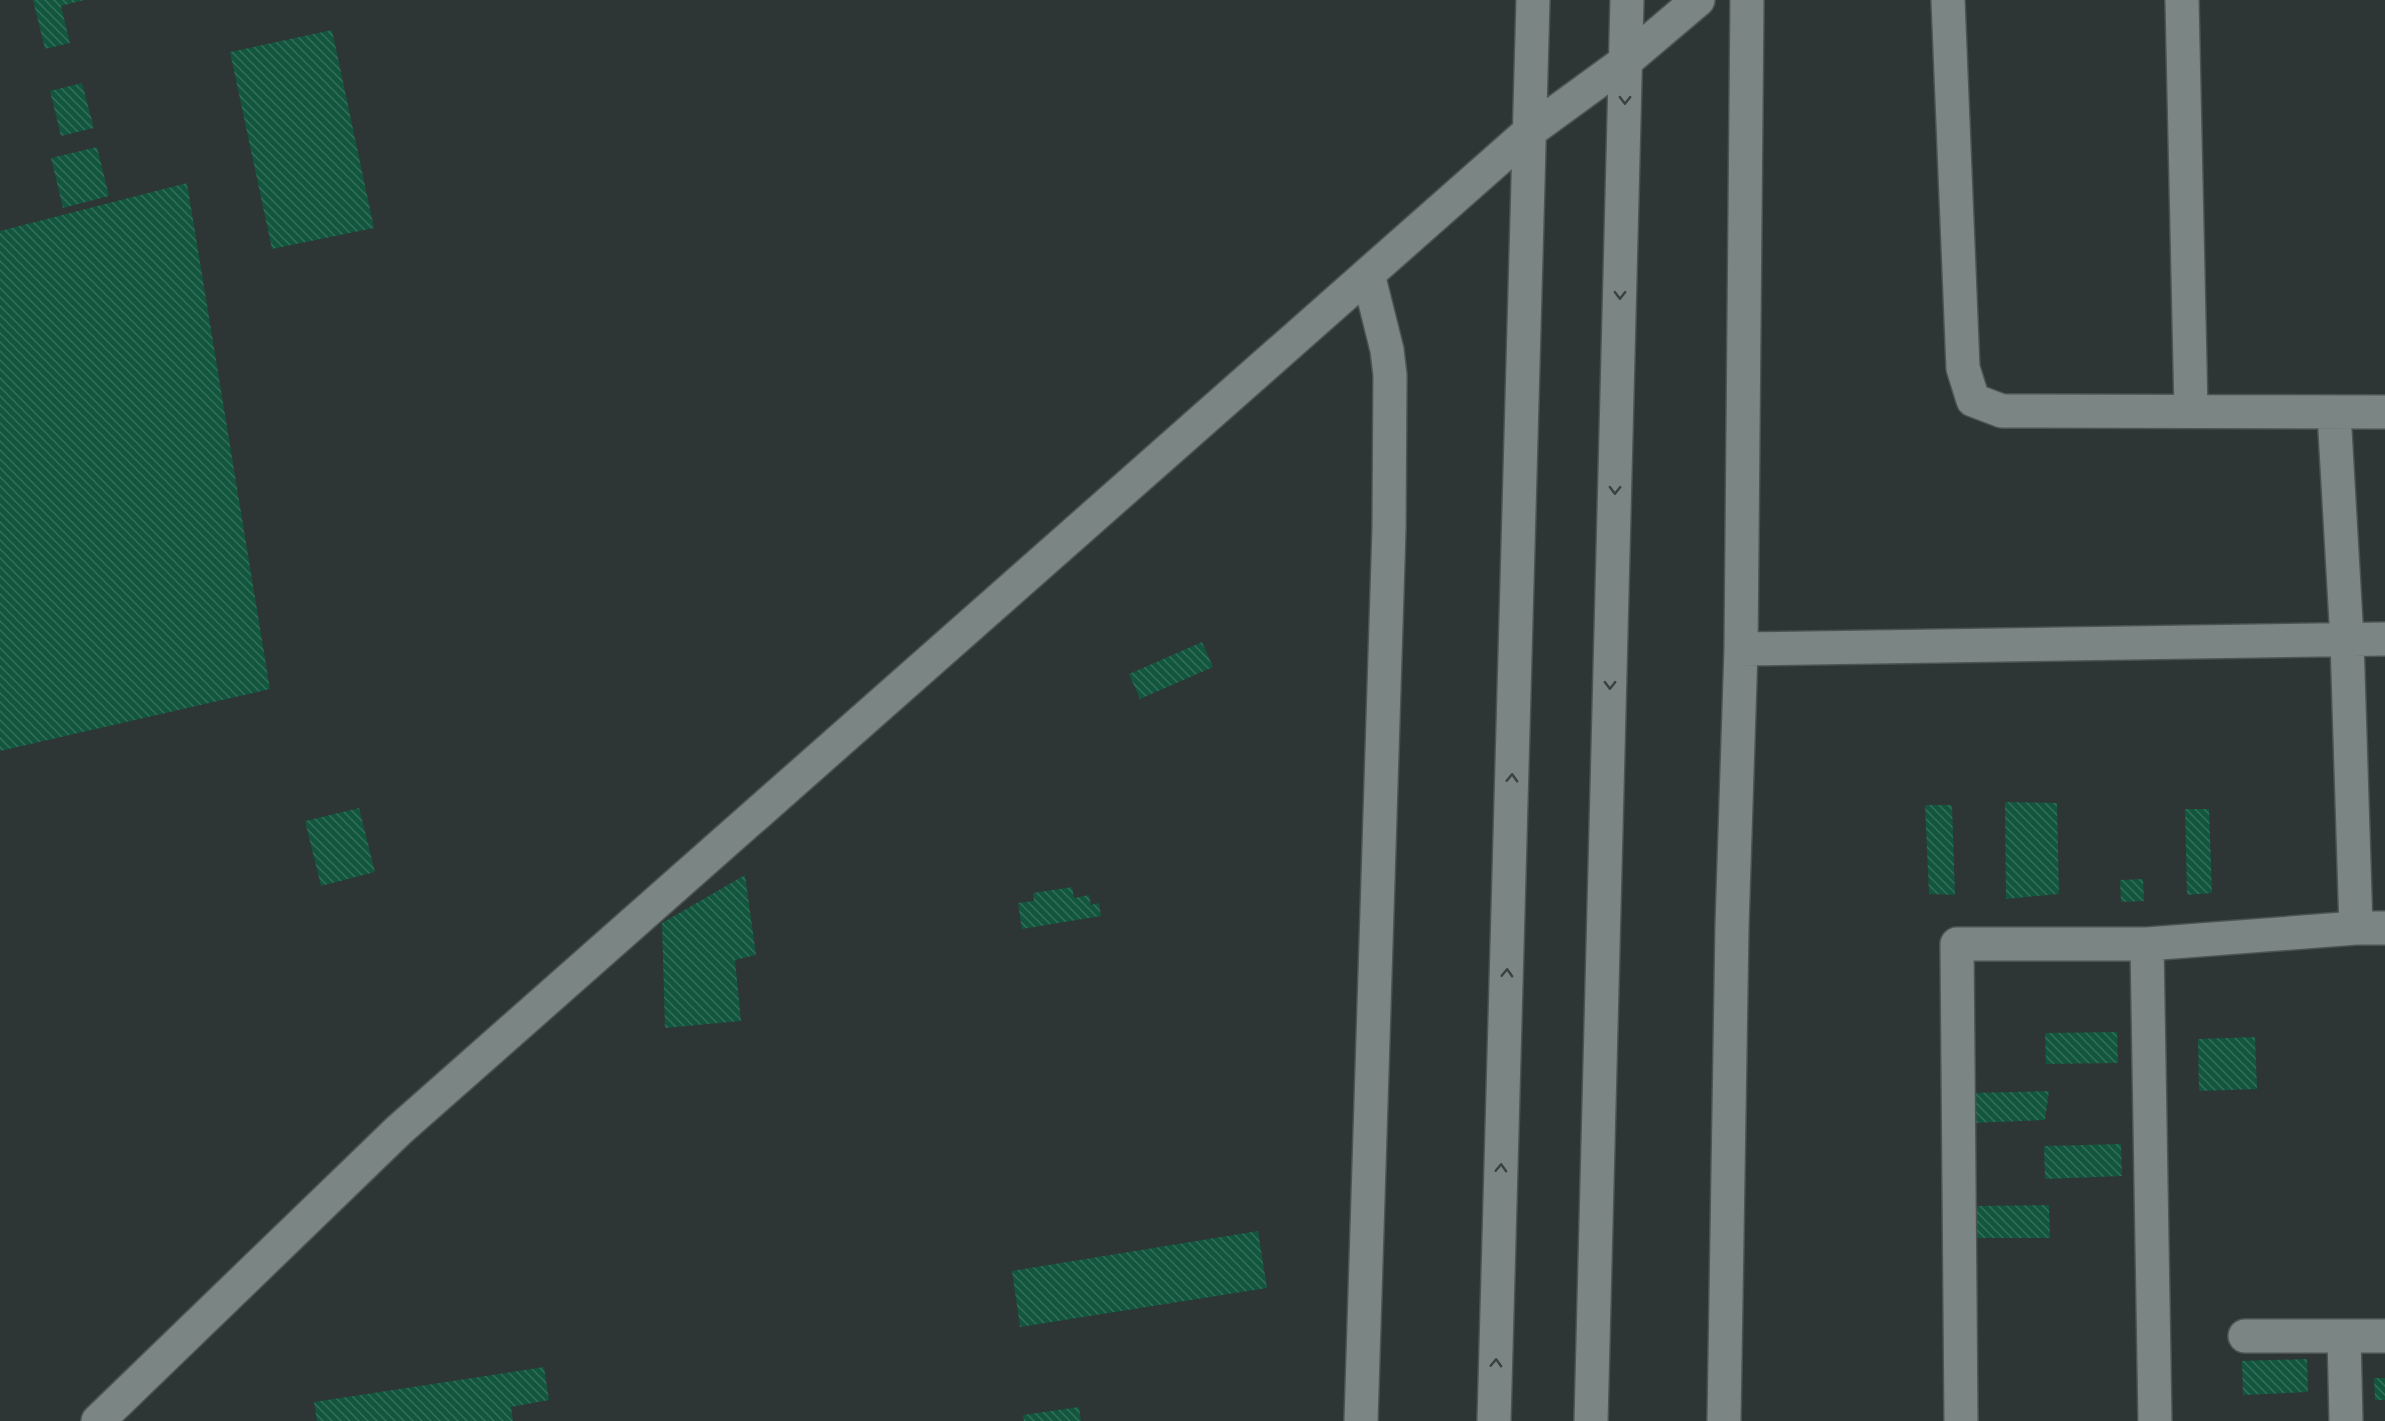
<svg xmlns="http://www.w3.org/2000/svg" width="2385" height="1421" viewBox="0 0 2385 1421" font-family="Helvetica,sans-serif">
	<style>
		.building { fill: url(#building-back-hatch) }
		.lines { fill: none; stroke-linecap: round; stroke-linejoin: round }
		.minor-casing { stroke: #4c5353; stroke-width: 36 }
		.minor { stroke: #7b8584; stroke-width: 33 }
		.oneway { stroke: #394241 }
	</style>
	<defs>
		<pattern id="building-back-hatch" width="6" height="6" patternUnits="userSpaceOnUse" patternTransform="scale(1.5)"><rect width="6" height="6" fill="#12563e"/><path d="M-1 5l2 2M0 0l6 6M5-1l2 2" fill="none" stroke="#346e5a"/></pattern>
	</defs>
	<rect width="100%" height="100%" fill="#2d3535"/>
	<path class="building" d="M33,0h51l-23,6 9,37 -25,6z
		M332,30l42,198 -102,21 -42,-197z
		M82,83l12,45 -33,8 -11,-45z
		M97,147l12,49 -46,12 -12,-50z
		M187,183l83,506 -270,62v-520z
		M1202,642l11,25 -73,32 -11,-25z
		M2005,802l52,1 2,91 -53,5z
		M1925,805h27l3,90 -26,-1z
		M359,808l16,64 -54,14 -16,-65z
		M2185,809h24l3,84 -25,2z
		M745,875l11,80 -21,5 6,61 -76,7 -3,-105z
		M2143,879l1,22 -23,1 -1,-22z
		M1072,887l2,11 15,-3 2,10 8,-2 2,13 -79,13 -4,-26 16,-2 -1,-8z
		M2117,1032l1,31 -72,1 -1,-31z
		M2255,1037l2,52 -58,2 -1,-52z
		M2049,1091l-4,29 -72,3 -1,-30z
		M2121,1144l1,32 -77,3 -1,-33z
		M2049,1205l1,33h-76v-32z
		M1258,1231l9,57 -247,39 -8,-56z
		M2307,1359l1,33 -65,3 -1,-34z
		M544,1367l5,33 -38,7 2,14h-196l-3,-19z
		M2374,1378h11v22h-10z
		M1079,1407l2,14h-57l-1,-6z"/>
	<g class="lines">
		<g class="minor-casing">
			<path id="minor" d="M1948,0l15,368 10,32 29,11 383,1
				M2182,0l9,411
				M2334,413l13,227 9,288
				M1741,649l644,-10
				M2147,944l8,477
				M2245,1336h140
				M2344,1336l2,85
				M98,1421l301,-291 1131,-999 96,-70 72,-61
				M1361,1421l28,-892 1,-154 -3,-25 -19,-76
				M1494,1421l39,-1421
				M1591,1421l36,-1421
				M1724,1421l8,-495 9,-277 6,-649
				M1961,1421l-4,-477h190l209,-16h29"/>
		</g>
		<use href="#minor" class="minor"/>
	</g>
	<defs><path id="oneway-chevron" d="M-2-3.5L2.5 0L-2 3.5" fill="none" stroke-width="1.6" stroke-linecap="round" stroke-linejoin="round" transform="scale(1.5)"/></defs>
	<g class="oneway">
		<use href="#oneway-chevron" transform="translate(1625 100) rotate(91)"/>
		<use href="#oneway-chevron" transform="translate(1620 295) rotate(91)"/>
		<use href="#oneway-chevron" transform="translate(1615 490) rotate(91)"/>
		<use href="#oneway-chevron" transform="translate(1610 685) rotate(91)"/>
		<use href="#oneway-chevron" transform="translate(1512 778) rotate(-88)"/>
		<use href="#oneway-chevron" transform="translate(1507 973) rotate(-88)"/>
		<use href="#oneway-chevron" transform="translate(1501 1168) rotate(-88)"/>
		<use href="#oneway-chevron" transform="translate(1496 1363) rotate(-88)"/>
	</g>
</svg>
